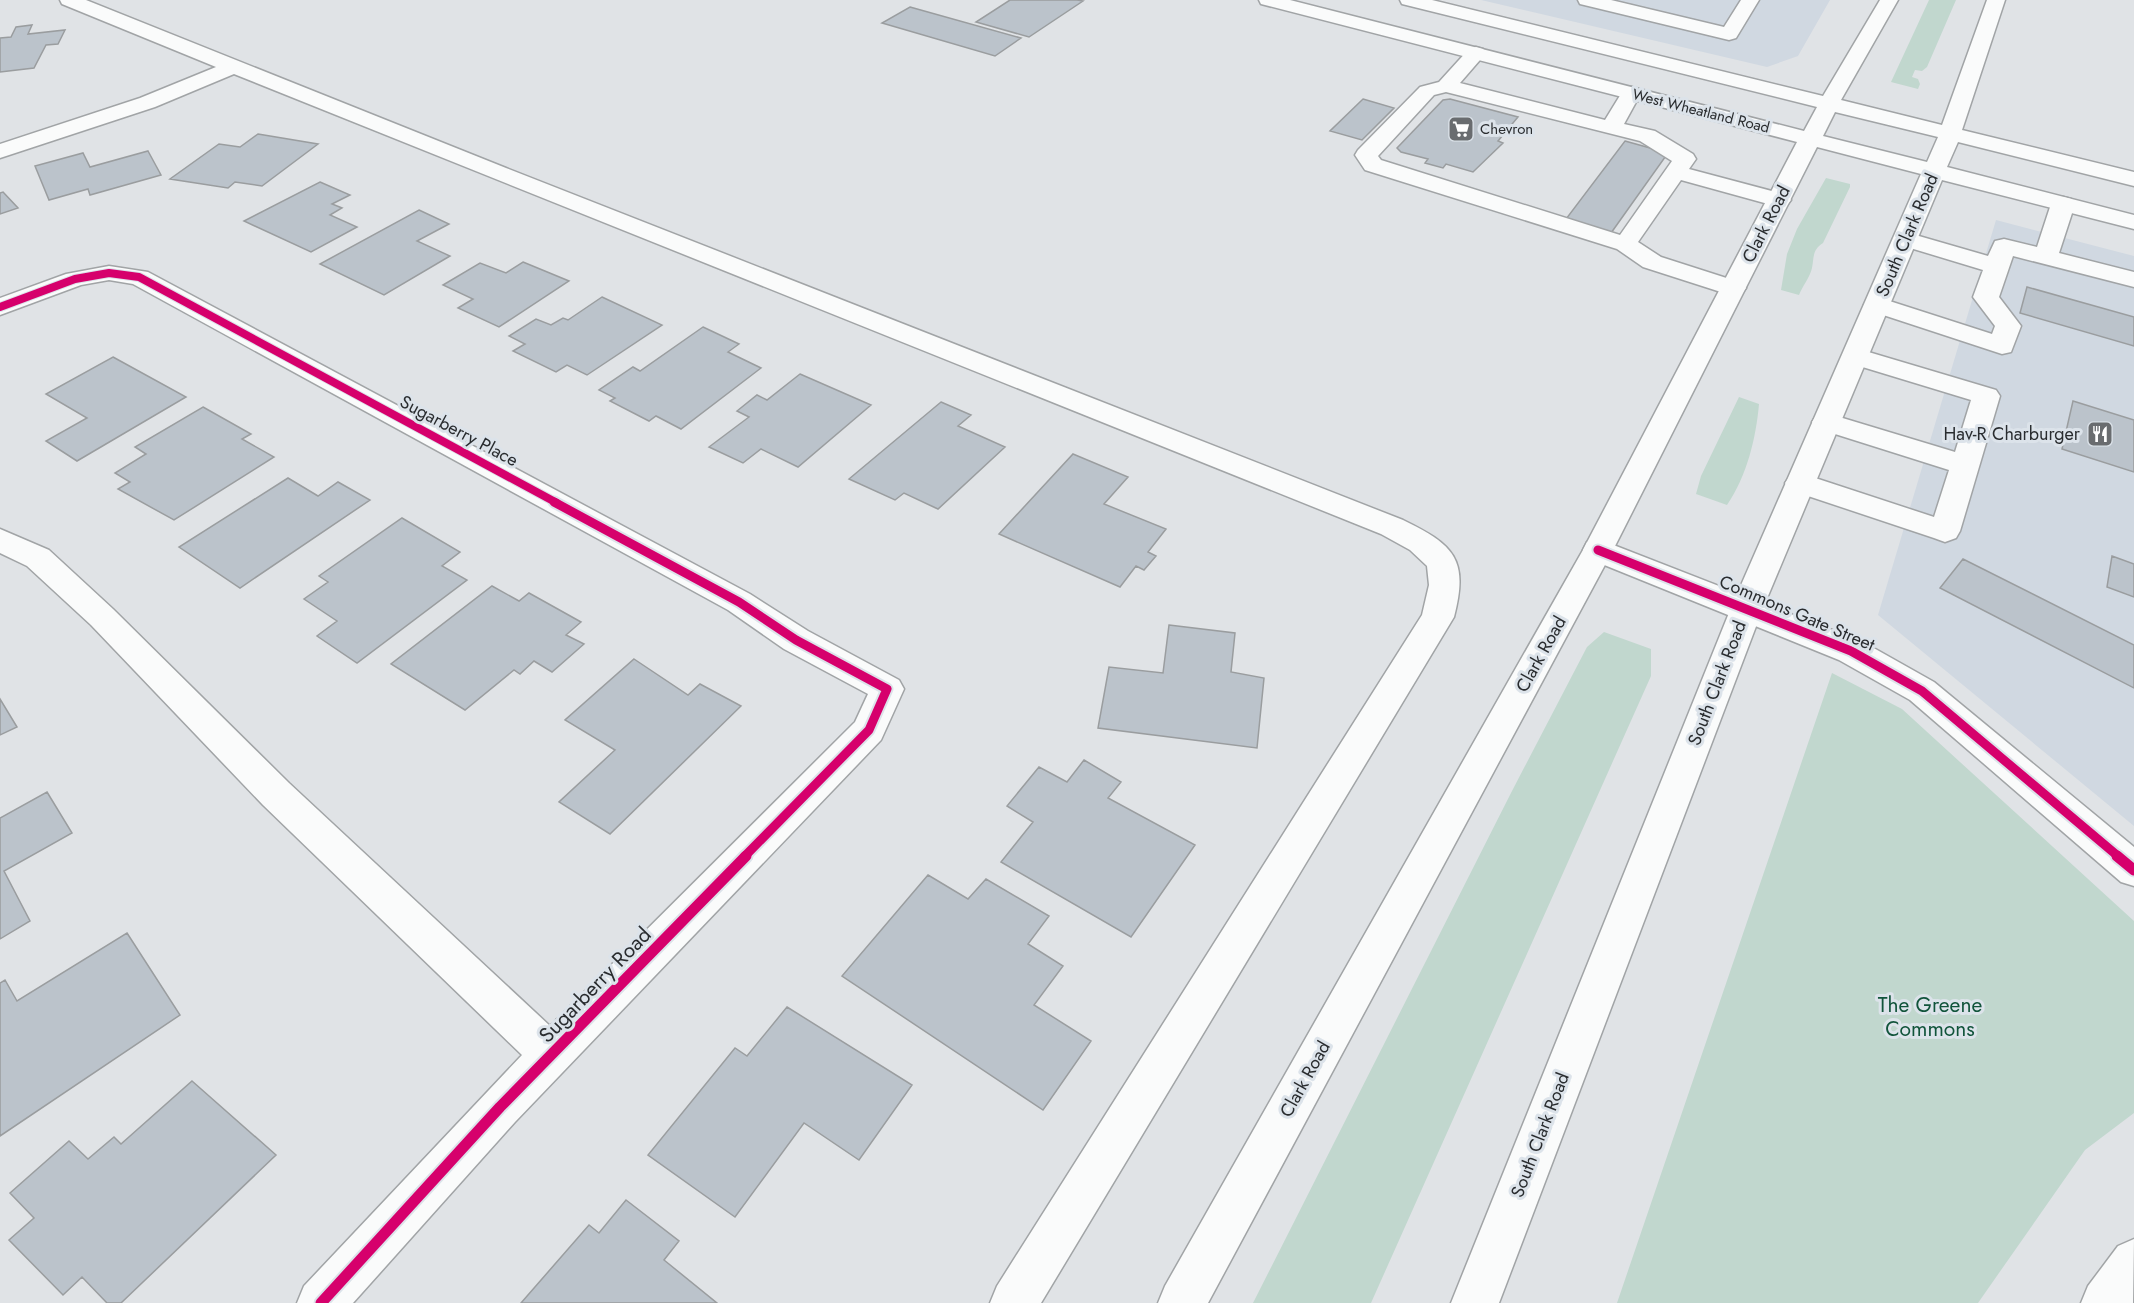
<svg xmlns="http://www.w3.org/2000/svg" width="2134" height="1303" viewBox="0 0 2134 1303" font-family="Jost,sans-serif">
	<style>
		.built { fill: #d0d8e1 }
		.green { fill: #c1d7ce }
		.building { fill: #bbc3cb; stroke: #9a9d9f; stroke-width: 1.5 }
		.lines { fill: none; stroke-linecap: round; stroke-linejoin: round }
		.minor-casing { stroke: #a1a4a6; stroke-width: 3 }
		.major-casing { stroke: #a1a4a6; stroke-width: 3 }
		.minor { fill: #fafbfb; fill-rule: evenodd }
		.major { fill: #fafbfb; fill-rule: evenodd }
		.cycleway-far2-casing { stroke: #dce3ea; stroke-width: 10 }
		.cycleway-far1-casing { stroke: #dce3ea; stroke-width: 13 }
		.cycleway-casing { stroke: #dce3ea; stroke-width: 15 }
		.cycleway-far2 { stroke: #d6006c; stroke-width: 8 }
		.cycleway-far1 { stroke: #d6006c; stroke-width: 9 }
		.cycleway { stroke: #d6006c; stroke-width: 11 }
		.labels { text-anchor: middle; stroke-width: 6; stroke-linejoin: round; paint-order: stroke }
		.far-street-label { font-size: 15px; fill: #292c2f; stroke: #dce3ea }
		.far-poi-label { font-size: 15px; fill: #292c2f; stroke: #dce3ea; text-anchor: start }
		.street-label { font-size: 18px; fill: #292c2f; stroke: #dce3ea }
		.poi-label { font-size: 18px; fill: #292c2f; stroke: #dce3ea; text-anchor: end }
		.near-street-label { font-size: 21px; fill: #292c2f; stroke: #dce3ea }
		.near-park-label { font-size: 21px; fill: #11543b; stroke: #dce3ea }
	</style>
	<rect width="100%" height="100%" fill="#e0e3e6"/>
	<path class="built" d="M1481,0h349l-32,56 -31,11z
		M1996,220l138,36v570l-256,-211z"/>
	<path class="green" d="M1929,0h27l-29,67 -5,4 -7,-1 -3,7 6,2 2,5 -2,5 -27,-7z
		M1826,178l24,6v3l-27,56c-11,7 -9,15 -11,25 -2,9 -10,19 -13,27l-18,-5 6,-36 10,-25z
		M1739,397l20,7c-3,34 -12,72 -32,101l-31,-11 5,-18z
		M1604,632l47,17v27l-280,627h-118l259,-512 75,-144z
		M1832,673l70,36 232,212v192l-49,37 -107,153h-361z"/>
	<path class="building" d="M1010,0h67l6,1 -54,36 -53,-15z
		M910,7l111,31 -26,18 -113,-33z
		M32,25l-4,9 37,-4 -7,14 -12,1 -12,23 -34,4v-34l11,-1 5,-10z
		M1363,99l31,9 -32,32 -32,-9z
		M1450,99l68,18 -20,24 5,2 -30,29 -27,-8 -3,4 -18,-5 3,-4 -27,-7 -4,-4 46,-48z
		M258,134l60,10 -56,42 -27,-4 -7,6 -58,-9 49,-35 21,3z
		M1625,141l43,12 -57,80 -45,-14z
		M148,151l13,24 -71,20 -2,-6 -39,11 -14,-34 48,-13 7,14z
		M320,182l30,13 -18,9 10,4 -12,7 27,12 -46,25 -67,-31z
		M3,192l15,16 -18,6v-21z
		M419,210l30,14 -32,17 33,15 -66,39 -64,-31z
		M523,262l46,19 -70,46 -41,-19 15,-9 -30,-14 37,-22 26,10z
		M2027,287l107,30v29l-114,-33z
		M602,297l60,28 -75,50 -20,-10 -11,7 -43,-21 12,-7 -16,-8 27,-17 15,6 12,-7 5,2z
		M703,327l36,17 -11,8 33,16 -80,61 -25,-13 -7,5 -39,-20 5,-3 -16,-8 34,-23 7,4z
		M113,357l73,40 -109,64 -31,-20 41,-23 -41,-24z
		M800,374l71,31 -73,62 -37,-18 -18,14 -34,-16 40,-30 -12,-6 20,-16 10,5z
		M2073,401l61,19v52l-72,-23z
		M941,402l30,13 -13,11 47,21 -67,62 -34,-16 -9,7 -46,-21z
		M203,407l48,27 -9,5 32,18 -100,63 -56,-31 12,-7 -15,-9 31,-19 -11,-7z
		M1073,454l55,23 -24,27 62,25 -18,23 8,4 -12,14 -8,-4 -16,21 -121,-53z
		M288,478l30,18 20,-14 32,18 -130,88 -61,-41z
		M402,518l58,34 -18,14 25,14 -110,83 -40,-27 20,-15 -33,-22 24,-17 -9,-6z
		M2112,556l22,8v33l-27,-10z
		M1963,559l171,86v43l-194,-100z
		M492,586l27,15 10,-8 52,29 -15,13 18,9 -32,28 -18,-11 -14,13 -6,-4 -49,40 -74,-46z
		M1169,625l66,8 -4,39 33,6 -7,70 -159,-20 11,-61 54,6z
		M634,659l54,36 12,-11 41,22 -131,128 -51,-32 56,-52 -50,-30z
		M0,699l17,28 -17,8z
		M1084,760l37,22 -13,16 87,47 -64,92 -130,-75 32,-40 -26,-16 32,-39 28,15z
		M47,792l25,41 -68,38 26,50 -30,18v-121z
		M928,875l40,24 18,-20 63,37 -21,28 35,22 -29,39 57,36 -48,69 -201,-134z
		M127,933l53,82 -180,121v-153l5,-3 12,21z
		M787,1007l125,78 -53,75 -55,-37 -69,94 -87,-62 87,-107 12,8z
		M192,1081l84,74 -155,148h-14l-25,-26 -19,18 -54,-55 25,-22 -24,-25 59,-52 19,18 26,-22 7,7z
		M626,1200l53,41 -15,19 53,43h-196l68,-78 10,8z"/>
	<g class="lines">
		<g class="minor-casing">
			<path id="minor" d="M60,0h26l420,168 897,352c51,25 66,39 51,97l-413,686h-51l7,-17 425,-671 7,-30 -2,-19 -17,-16 -29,-16 -1147,-460 -79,33 -155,51v-14l140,-46 76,-31 -154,-63z
				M1578,0h33l113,27 17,-27h18l-23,38 -7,2 -149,-36z
				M1476,47l7,2 3,4 -26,30 145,37 19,-31 7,-2 7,2 3,4 -17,31 31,7 38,23 3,5 -7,10 98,26 4,5 -4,5 -8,2 -98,-27 -43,62 23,15 81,26 4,5 -4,5 -9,3 -9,-3 -81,-26 -26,-18 -252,-79 -10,-15 3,-5 62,-63 19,-5 30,-33zM1446,92l194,49 32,20 -52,74 -239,-75 -3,-4 56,-61z
				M2063,197l8,2 4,5 -16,49 75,19v15l-121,-31 -14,41 22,29 -10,26 -9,2 -134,-44 -4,-5 4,-5 9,-3 115,37 3,-8 -22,-29 10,-27 -86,-26 -4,-5 4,-5 8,-2 83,24 7,-15 9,-2 33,8 14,-43 4,-5z
				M109,266l39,6 602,322 58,37 91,49 5,9 -23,51 -366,382 -162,181h-56l7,-17 218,-231 -259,-250 -172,-180 -64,-59 -27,-13v-24l49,21 64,59 176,174 261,243 305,-304 13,-28 -84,-45 -56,-39 -595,-326 -24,-4 -28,5 -81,30v-17l66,-24z
				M1855,348l141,42 4,6 -40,135 -4,7 -11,4 -11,-4 -144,-48 -5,-7 5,-7 10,-3 134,44 15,-47 -133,-42 -4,-6 4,-6 10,-3 129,39 16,-52 -125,-38 -4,-6 4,-6z
				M1598,539l265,103 71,40 200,165v39l-13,-4 -211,-182 -71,-40 -252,-102 -4,-8 4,-8z
				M2134,1239l-1,64h-52l7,-17 30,-40z"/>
		</g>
		<g class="major-casing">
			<path id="major" d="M1259,0h31l514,131 13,-24 -415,-103 -2,-4h32l391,96 57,-96h18l-57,100 101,25 45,-125h18l-43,130 172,42v14l-176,-44 -11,25 187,48v14l-192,-49 -179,428 -264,695h-48l280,-695 190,-434 -104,-27 -204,403 -405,753h-50l7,-17 418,-736 214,-408 -536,-138zM1835,112l103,25 -11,25 -104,-26z"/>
		</g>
		<use href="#minor" class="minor"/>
		<use href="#major" class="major"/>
		<g class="cycleway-far2-casing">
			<path id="cycleway-far2" d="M0,307l75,-28 34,-6 30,4 418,226"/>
		</g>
		<g class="cycleway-far1-casing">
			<path id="cycleway-far1" d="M554,502l185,100 57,38 91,49 -18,41 -125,127
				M1598,550l253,101 71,40 197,166"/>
		</g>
		<g class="cycleway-casing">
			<path id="cycleway" d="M2117,856l17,14
				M321,1303l179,-196 246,-251"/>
		</g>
		<use href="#cycleway-far2" class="cycleway-far2"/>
		<use href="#cycleway-far1" class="cycleway-far1"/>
		<use href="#cycleway" class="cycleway"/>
	</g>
	<defs>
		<g id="supermarket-square" transform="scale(1.35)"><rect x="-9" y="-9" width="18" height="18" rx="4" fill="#696c6f" stroke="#dce3ea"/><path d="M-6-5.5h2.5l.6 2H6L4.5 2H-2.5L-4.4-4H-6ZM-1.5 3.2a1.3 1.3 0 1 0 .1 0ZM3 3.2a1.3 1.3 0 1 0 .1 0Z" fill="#fff"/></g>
		<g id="restaurant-square" transform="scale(1.35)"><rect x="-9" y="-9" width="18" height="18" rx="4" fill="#696c6f" stroke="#dce3ea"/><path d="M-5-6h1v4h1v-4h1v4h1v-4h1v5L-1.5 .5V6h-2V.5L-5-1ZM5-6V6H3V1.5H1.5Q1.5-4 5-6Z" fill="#fff"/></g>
	</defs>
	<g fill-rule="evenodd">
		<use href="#supermarket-square" x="1461" y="129"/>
		<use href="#restaurant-square" x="2100" y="434"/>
	</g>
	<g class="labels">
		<g class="far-street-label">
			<text transform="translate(1701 111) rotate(14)" y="5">West Wheatland Road</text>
		</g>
		<g class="far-poi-label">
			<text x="1480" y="134">Chevron</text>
		</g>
		<g class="street-label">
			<text transform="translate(1766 224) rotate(-63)" y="6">Clark Road</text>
			<text transform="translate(1907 235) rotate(-67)" y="6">South Clark Road</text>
			<text transform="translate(459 431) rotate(28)" y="6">Sugarberry Place</text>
			<text transform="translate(1797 613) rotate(23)" y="6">Commons Gate Street</text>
			<text transform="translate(1541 654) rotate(-61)" y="6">Clark Road</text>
			<text transform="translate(1717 683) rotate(-69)" y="6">South Clark Road</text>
			<text transform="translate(1305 1079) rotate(-61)" y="6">Clark Road</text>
			<text transform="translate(1540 1135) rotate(-69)" y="6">South Clark Road</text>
		</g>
		<g class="poi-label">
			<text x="2080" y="440">Hav-R Charburger</text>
		</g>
		<g class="near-street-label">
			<text transform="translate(595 985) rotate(-46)" y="7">Sugarberry Road</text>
		</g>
		<g class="near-park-label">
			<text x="1930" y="1012">The Greene<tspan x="1930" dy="24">Commons</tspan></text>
		</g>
	</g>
</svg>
